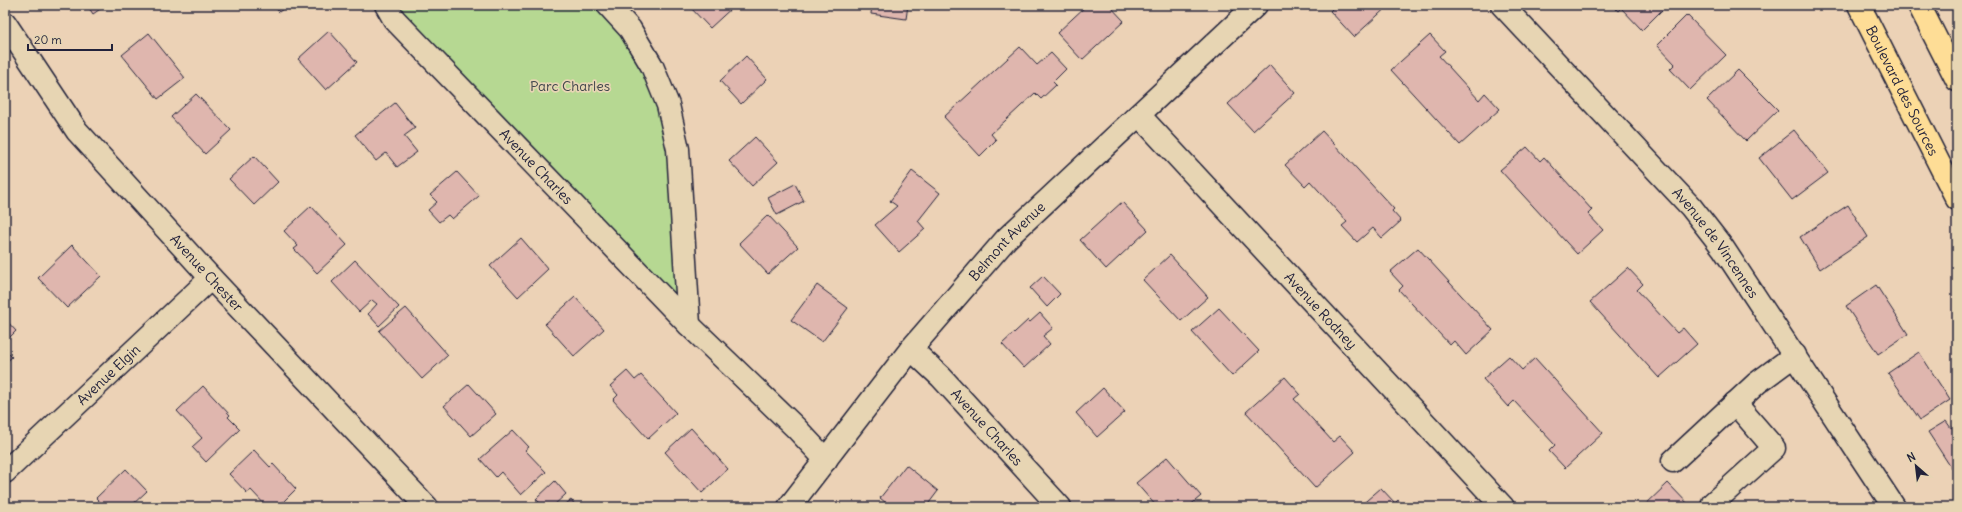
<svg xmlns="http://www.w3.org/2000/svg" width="1962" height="512" viewBox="0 0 1962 512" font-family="Delius,sans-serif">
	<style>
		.green { fill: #b6d892; stroke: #6c7d66 }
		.building { fill: #dfb6ae; stroke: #22223b }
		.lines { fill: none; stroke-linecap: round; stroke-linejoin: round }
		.minor-casing { stroke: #22223b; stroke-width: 25 }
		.major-casing { stroke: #22223b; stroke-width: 25 }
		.minor { stroke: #e7d5b3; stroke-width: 22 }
		.major { stroke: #fedd96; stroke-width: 22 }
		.labels { text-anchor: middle; stroke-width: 3.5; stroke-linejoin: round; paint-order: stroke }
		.park-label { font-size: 14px; fill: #40464c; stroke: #e7d5b3 }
		.street-label { font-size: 14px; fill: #22223b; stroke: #e7d5b3 }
	</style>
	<rect width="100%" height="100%" fill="#ecd2b6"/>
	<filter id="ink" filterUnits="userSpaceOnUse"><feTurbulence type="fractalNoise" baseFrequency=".025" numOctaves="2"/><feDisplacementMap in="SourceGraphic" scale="8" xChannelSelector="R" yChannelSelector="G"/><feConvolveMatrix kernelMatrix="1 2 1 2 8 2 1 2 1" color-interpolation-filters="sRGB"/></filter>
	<g filter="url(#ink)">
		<path class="green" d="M386,5h222l60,100 21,220z"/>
		<path class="building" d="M87,5h19l-13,9z
			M273,5h15l-9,7z
			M688,5h47l-25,23z
			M872,5h36l-2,14 -35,-5z
			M1087,5h22l15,16 -42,39 -25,-27z
			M1336,5h53l-35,32 -24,-26z
			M1612,5h55l-25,25 -21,-22 -3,3z
			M1687,15l39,40 -36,35 -20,-21 5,-5 -18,-19z
			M329,31l28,31 -31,28 -28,-31z
			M149,33l36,45 -27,21 -36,-44z
			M1430,35l15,16 -6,5 40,44 6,-7 15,16 -40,36 -69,-75z
			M1020,47l17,18 14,-12 15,16 -13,13 3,3 -15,14 -6,-6 -44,41 5,6 -16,16 -36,-39z
			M746,56l21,23 -26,25 -21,-23z
			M1270,65l25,28 -42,38 -25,-27z
			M1738,70l40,40 -32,31 -39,-41z
			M196,94l35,36 -26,24 -34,-37z
			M395,103l20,25 -11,8 13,16 -20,15 -11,-14 -10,8 -21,-26z
			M1794,130l34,43 -36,27 -33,-42z
			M1322,131l72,78 -2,2 9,10 -19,17 -9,-10 -16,14 -15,-16 5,-4 -37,-41 -5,5 -20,-21z
			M755,137l23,25 -26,24 -23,-25z
			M1527,147l13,14 4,-4 48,53 -4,4 15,16 -26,24 -77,-84z
			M254,156l24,26 -24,23 -25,-26z
			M912,171l28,22 -22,28 7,8 -26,23 -24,-27 22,-19 -7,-5z
			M457,172l22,24 -27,23 -4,-4 -9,7 -11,-12 9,-8 -7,-7z
			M795,184l9,17 -27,14 -9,-17z
			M1122,202l26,28 -42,39 -26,-29z
			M1848,205l20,32 -48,32 -20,-32z
			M311,206l36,39 -30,28 -23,-24 4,-3 -14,-15z
			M768,215l30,32 -30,27 -29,-31z
			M521,238l27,31 -30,28 -28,-31z
			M72,245l29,31 -34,32 -29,-30z
			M1418,248l75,82 -27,25 -12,-14 -4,4 -51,-55 4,-4 -13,-14z
			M1170,255l38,42 -27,24 -38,-41z
			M355,260l44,47 -20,19 -11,-12 9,-10 -5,-4 -13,12 -27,-30z
			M1628,268l15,16 -6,6 40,43 6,-5 14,16 -38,34 -69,-76z
			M1043,276l17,18 -13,13 -17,-19z
			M817,285l31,23 -26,34 -31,-22z
			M1876,285l32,49 -30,20 -32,-48z
			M575,297l29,32 -30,27 -29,-32z
			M406,308l42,47 -26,24 -43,-48z
			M1219,308l40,43 -27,25 -40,-44z
			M1040,313l13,15 -10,8 7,8 -26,24 -22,-24 26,-24 2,2z
			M5,319l11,12 -11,11z
			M5,350l7,7 -7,6z
			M1919,352l31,48 -30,20 -32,-47z
			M1509,356l13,14 13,-12 68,75 -38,35 -16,-17 6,-6 -41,-44 -6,6 -25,-28z
			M627,371l8,9 6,-5 35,38 -28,26 -35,-39 5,-5 -8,-9z
			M1285,377l15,17 -6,5 39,43 7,-6 15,16 -40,36 -69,-76z
			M469,384l27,30 -25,22 -27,-30z
			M203,386l27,29 -2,2 12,12 -34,33 -14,-15 10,-9 -25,-27z
			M1103,388l22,24 -28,25 -21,-24z
			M1946,421l5,7 6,-4v41l-5,4 -24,-37z
			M691,428l37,41 -26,24 -37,-41z
			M513,430l16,17 -4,3 21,22 -25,23 -20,-23 -5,5 -16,-18z
			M254,450l16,17 3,-3 23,25 -18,18h-11l-16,-17 -4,3 -18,-19z
			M1167,457l34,39 -13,11h-31l-21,-24z
			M906,465l32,26 -12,16h-35l-11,-9z
			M126,469l21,22 -17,16h-25l-9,-9z
			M555,481l11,13 -14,13h-8l-8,-8z
			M1668,483l23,24h-48z
			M1381,488l14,15 3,-3 7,7h-46z
			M571,500l6,7h-15z"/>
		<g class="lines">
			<g class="minor-casing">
				<g id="minor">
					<path id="s1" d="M386,5l8,14 295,306 107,103 30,32"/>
					<path d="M608,5l22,24 22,37 16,39 10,44 11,176"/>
					<path id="s2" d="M1502,5l189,202 32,41 171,259"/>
					<path id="s3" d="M5,23l72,108 134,147 216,229"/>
					<path id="s4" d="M1139,115l364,392"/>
					<path id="s5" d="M911,349l30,28 119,130"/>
					<path d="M1673,461l84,-78 38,-28"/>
					<path id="s6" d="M5,472l206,-194"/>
					<path d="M1713,503l61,-55 -39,-45"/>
					<path id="s7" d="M789,507l122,-158 96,-111 249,-233"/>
				</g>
			</g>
			<g class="major-casing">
				<g id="major">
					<path id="s8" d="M1859,5l98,194"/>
					<path d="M1919,5l38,75"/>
				</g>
			</g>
			<use href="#minor" class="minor"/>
			<use href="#major" class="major"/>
		</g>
	</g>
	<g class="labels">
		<g class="park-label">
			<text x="570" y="91">Parc Charles</text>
		</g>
		<g class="street-label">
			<text dy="5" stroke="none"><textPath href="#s8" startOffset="96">Boulevard des Sources</textPath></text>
			<text dy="5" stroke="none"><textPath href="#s1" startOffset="221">Avenue Charles</textPath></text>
			<text dy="5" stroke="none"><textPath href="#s7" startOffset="344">Belmont Avenue</textPath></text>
			<text dy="5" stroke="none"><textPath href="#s2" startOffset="320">Avenue de Vincennes</textPath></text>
			<text dy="5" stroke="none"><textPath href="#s3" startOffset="322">Avenue Chester</textPath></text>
			<text dy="5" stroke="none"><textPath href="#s4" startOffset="267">Avenue Rodney</textPath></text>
			<text dy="5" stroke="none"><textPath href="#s6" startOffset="142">Avenue Elgin</textPath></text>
			<text dy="5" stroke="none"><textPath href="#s5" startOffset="109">Avenue Charles</textPath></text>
		</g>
	</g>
	<rect width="1962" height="512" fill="none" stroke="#e7d5b3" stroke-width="20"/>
	<rect x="10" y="10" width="1942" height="492" fill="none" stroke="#22223b" stroke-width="1.5" filter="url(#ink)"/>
	<g transform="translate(1916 466) rotate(332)" stroke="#e7d5b3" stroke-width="3" paint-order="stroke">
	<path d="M0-3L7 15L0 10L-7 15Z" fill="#22223b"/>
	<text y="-6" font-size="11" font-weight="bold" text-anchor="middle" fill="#22223b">N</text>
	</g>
	<path d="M28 44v6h84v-6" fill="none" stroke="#22223b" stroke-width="2"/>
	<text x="34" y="44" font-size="12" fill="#22223b" stroke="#e7d5b3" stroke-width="3" paint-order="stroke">20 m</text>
</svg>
